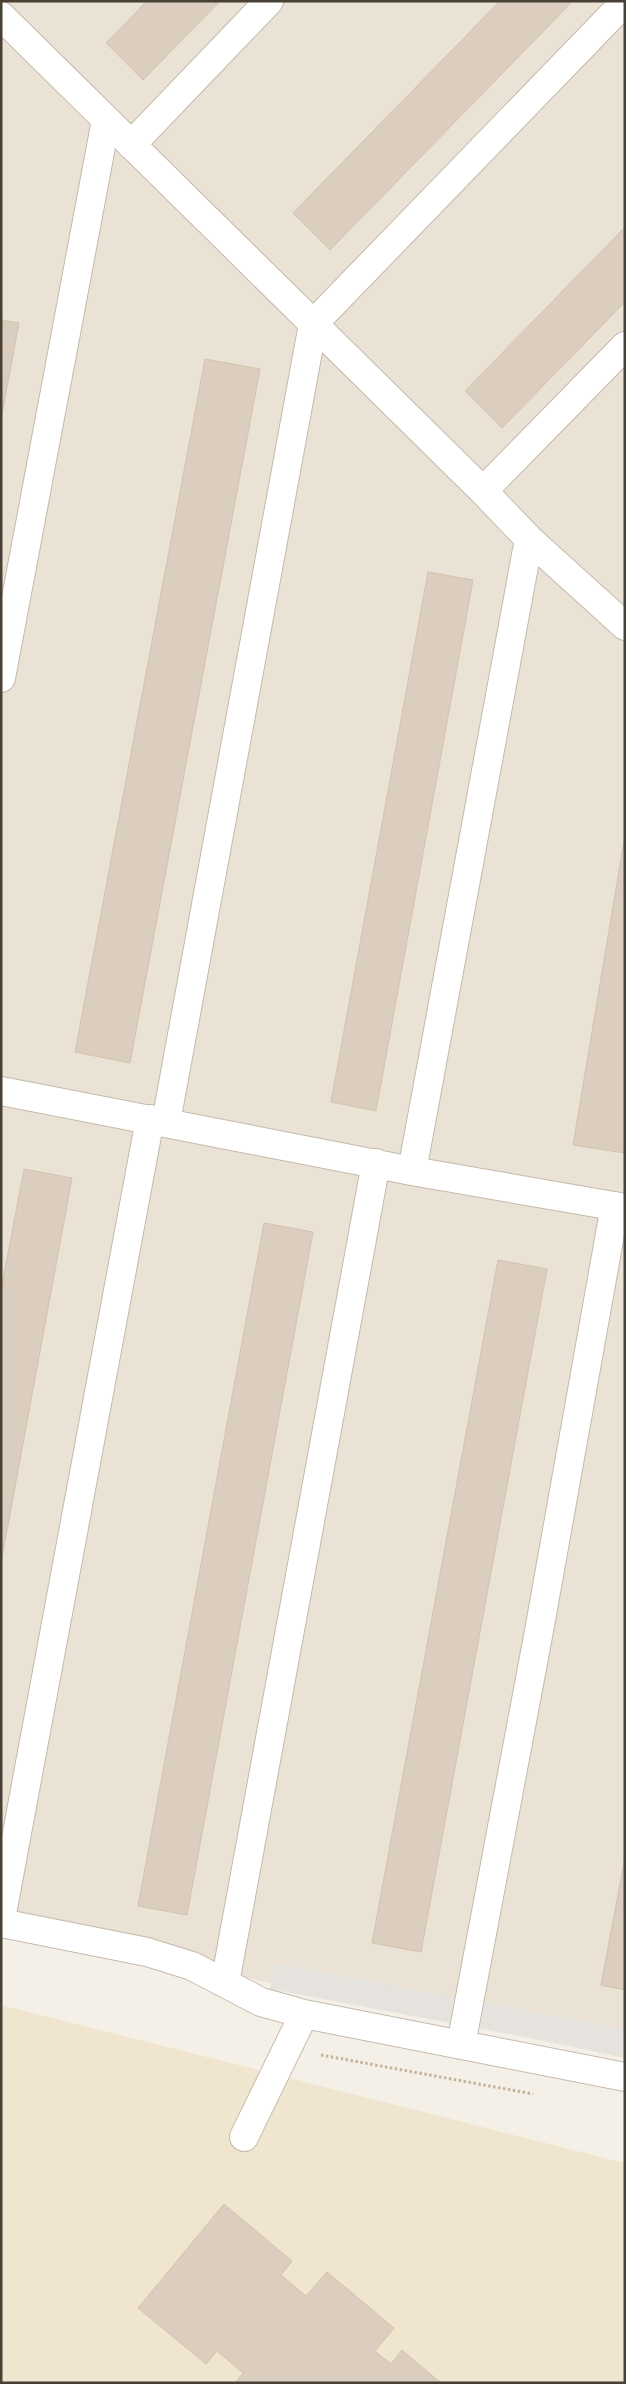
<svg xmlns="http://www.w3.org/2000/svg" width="626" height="2384" viewBox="0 0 626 2384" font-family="Barlow,sans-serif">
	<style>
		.residential { fill: #eae2d4 }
		.education { fill: #f0e5cf }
		.parking { fill: #e6e3df }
		.building { fill: #dbcebe; stroke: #d4c3ad }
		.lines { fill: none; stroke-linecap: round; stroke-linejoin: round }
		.minor-casing { stroke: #c5baab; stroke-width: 30 }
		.path { stroke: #c5b398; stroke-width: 3; stroke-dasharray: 2.5 2.5; stroke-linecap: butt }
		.minor { stroke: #fff; stroke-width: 28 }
	</style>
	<rect width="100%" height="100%" fill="#f5f0e7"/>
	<path class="residential" d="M1,1h624v2057l-624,-132z"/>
	<path class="education" d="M1,2005l624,158v220h-624z"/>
	<path class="parking" d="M274,1963l351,66v27l-355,-67z"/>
	<path class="building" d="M147,1h73l-77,79 -37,-37z
		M500,1h73l-243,249 -37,-37z
		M625,227v75l-123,126 -37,-37z
		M1,320l18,3 -18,96z
		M205,359l55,10 -130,694 -55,-11z
		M428,572l45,8 -97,531 -45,-9z
		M625,835v318l-52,-8z
		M24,1169l48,9 -71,385v-273z
		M264,1223l49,9 -126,683 -49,-9z
		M498,1260l49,9 -126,683 -49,-9z
		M625,1857v133l-24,-5z
		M224,2204l68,57 -11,14 25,21 21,-24 67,56 -19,23 16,13 11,-14 39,33h-206l8,-10 -26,-22 -11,13 -68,-56z"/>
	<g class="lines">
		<g class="minor-casing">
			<path id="minor" d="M1,16l482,475 46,48 96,87
				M131,145l138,-144
				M483,491l142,-145
				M1,678l105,-558
				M1,1091l411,80 213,37
				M166,1122l147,-798 312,-322
				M412,1171l117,-632
				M1,1919l149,-800
				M1,1923l146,29 45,14 69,36 43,12
				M225,1983l151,-820
				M461,2045l78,-414 76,-425
				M244,2137l60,-123 321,63"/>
		</g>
		<path class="path" d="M321,2055l212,39"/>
		<use href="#minor" class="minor"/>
	</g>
	<rect width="626" height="2384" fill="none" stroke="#494035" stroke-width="5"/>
</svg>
